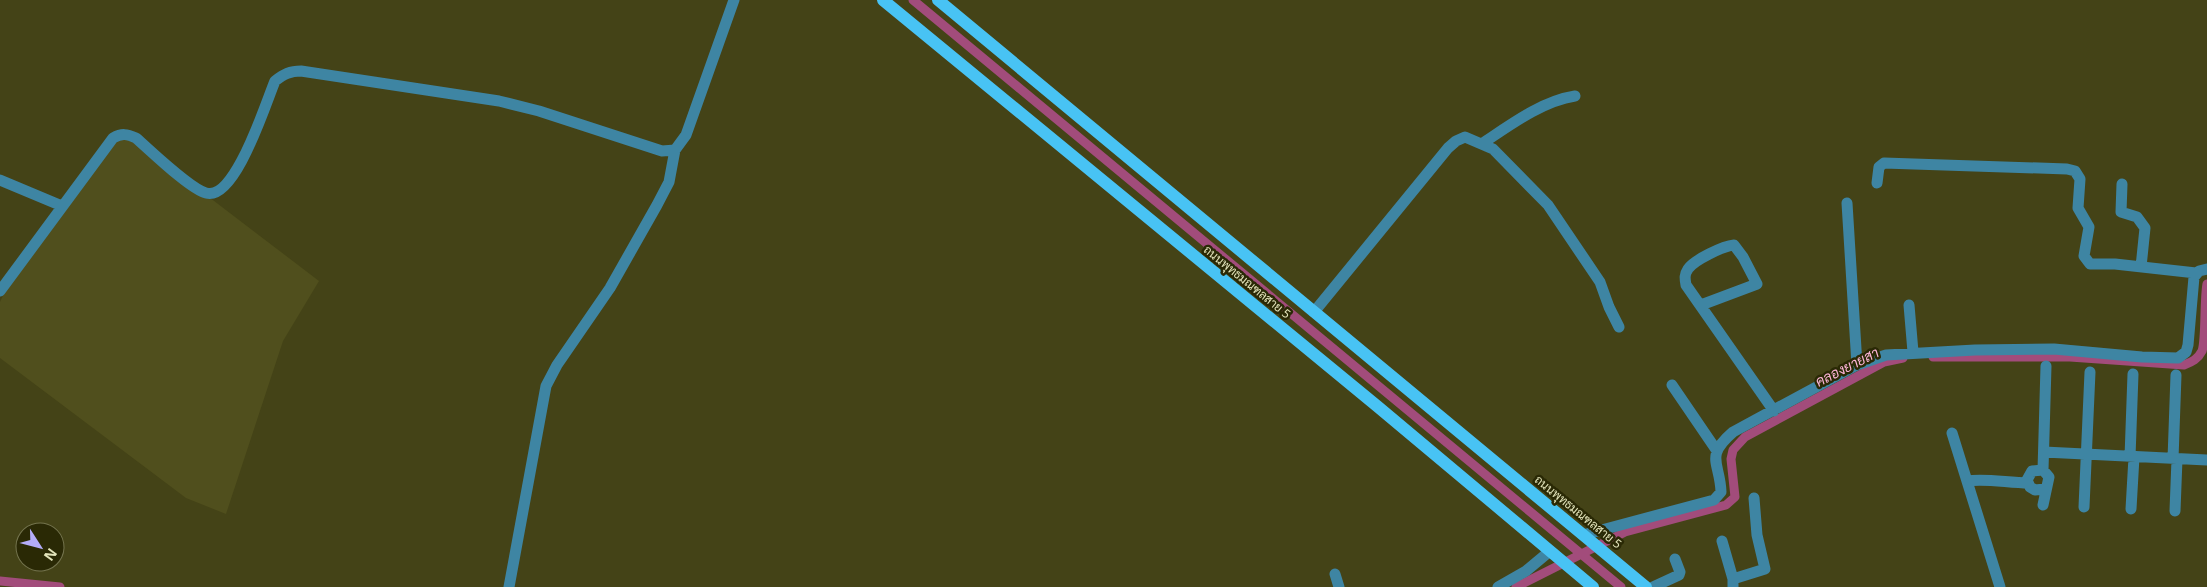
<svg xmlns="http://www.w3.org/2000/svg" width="2207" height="587" viewBox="0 0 2207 587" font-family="'Noto Sans',Sarabun,sans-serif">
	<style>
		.built { fill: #504f1d }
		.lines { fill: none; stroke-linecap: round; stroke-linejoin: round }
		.canal { stroke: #a24c7b; stroke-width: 9 }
		.minor { stroke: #3e85a3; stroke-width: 11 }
		.major { stroke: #48c3f4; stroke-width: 12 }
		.labels { text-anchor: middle; stroke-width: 5; stroke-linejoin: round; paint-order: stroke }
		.street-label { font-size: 12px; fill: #e3e4bb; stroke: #2a2905 }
		.water-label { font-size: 14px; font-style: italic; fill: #fcb4d7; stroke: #2a2905 }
	</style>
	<rect width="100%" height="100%" fill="#444317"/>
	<path class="built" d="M133,139l186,142 -36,60 -57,173 -40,-16 -186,-140v-56l6,-13 111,-149z"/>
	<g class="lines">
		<path class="canal" d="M913,0l708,587
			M1933,357h137l114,8c8,-3 14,-6 18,-14 4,-10 2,-52 5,-67
			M0,581l60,6
			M1516,587l109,-55 101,-27 9,-8 -4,-38 2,-9 12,-13 139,-75 19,-4"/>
		<path class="minor" d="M1483,143c27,-18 59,-42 92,-47
			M0,180l62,26
			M1877,183l2,-16 5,-4 183,6 8,2 5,8 -2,29 11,19 -5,29 6,8h25l81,9
			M2122,184l-1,28 16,5 8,11 -4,39
			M1847,203l10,162
			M0,291l113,-153c9,-5 14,-4 23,0 15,13 54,51 70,55 29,9 60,-91 69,-112 9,-7 15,-10 26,-10l198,30 40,10 123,40 13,-1 11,-15 48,-135
			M1701,305l56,-21 -14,-27 -9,-12c-11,1 -40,15 -46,24 -4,6 -3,10 -2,16l88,126
			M1909,305l4,47
			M1314,312l134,-164 8,-7 9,-4 28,12 55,56 52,77 9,25 10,20
			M1672,385l45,66
			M1952,433l48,154
			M2044,452l163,8
			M2130,457l3,-83
			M2173,459l3,-84
			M2043,470l3,-104
			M1967,481c18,-3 42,2 61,2
			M2043,505l6,-28 -6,-7 -11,1 -5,9 3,7 5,3 10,-1
			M2084,507l6,-135
			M2131,509l3,-52
			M2175,511l2,-52
			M1583,535l131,-35 7,-8c-1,-30 -17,-35 12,-60l124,-67 29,-10 89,-5 79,-1 88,8 36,1 8,-6 2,-7 6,-68 5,-6 8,-2
			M1722,541l11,38
			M1335,574l4,13
			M509,587l37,-201 11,-21 53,-77 47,-83 12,-23 6,-32
			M1498,587l28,-16 24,-20
			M1653,587l26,-12 1,-3 -5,-13
			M1733,587v-8l32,-10 -8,-34 -3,-37"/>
		<path class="major" d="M883,0l494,406 216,181
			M938,0l708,587"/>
	</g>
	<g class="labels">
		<g class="street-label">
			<text transform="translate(1247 282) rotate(39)" y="4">ถนนพุทธมณฑลสาย 5</text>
			<text transform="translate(1578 512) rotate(39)" y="4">ถนนพุทธมณฑลสาย 5</text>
		</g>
		<g class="water-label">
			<text transform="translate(1847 367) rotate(-27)" y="5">คลองยายสา</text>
		</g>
	</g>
	<g transform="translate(40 547) rotate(126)"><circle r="24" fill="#2a2905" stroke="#74744e"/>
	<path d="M0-4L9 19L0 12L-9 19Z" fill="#b4acf9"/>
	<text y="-8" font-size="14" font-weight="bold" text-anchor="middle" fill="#e3e4bb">N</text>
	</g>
</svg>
